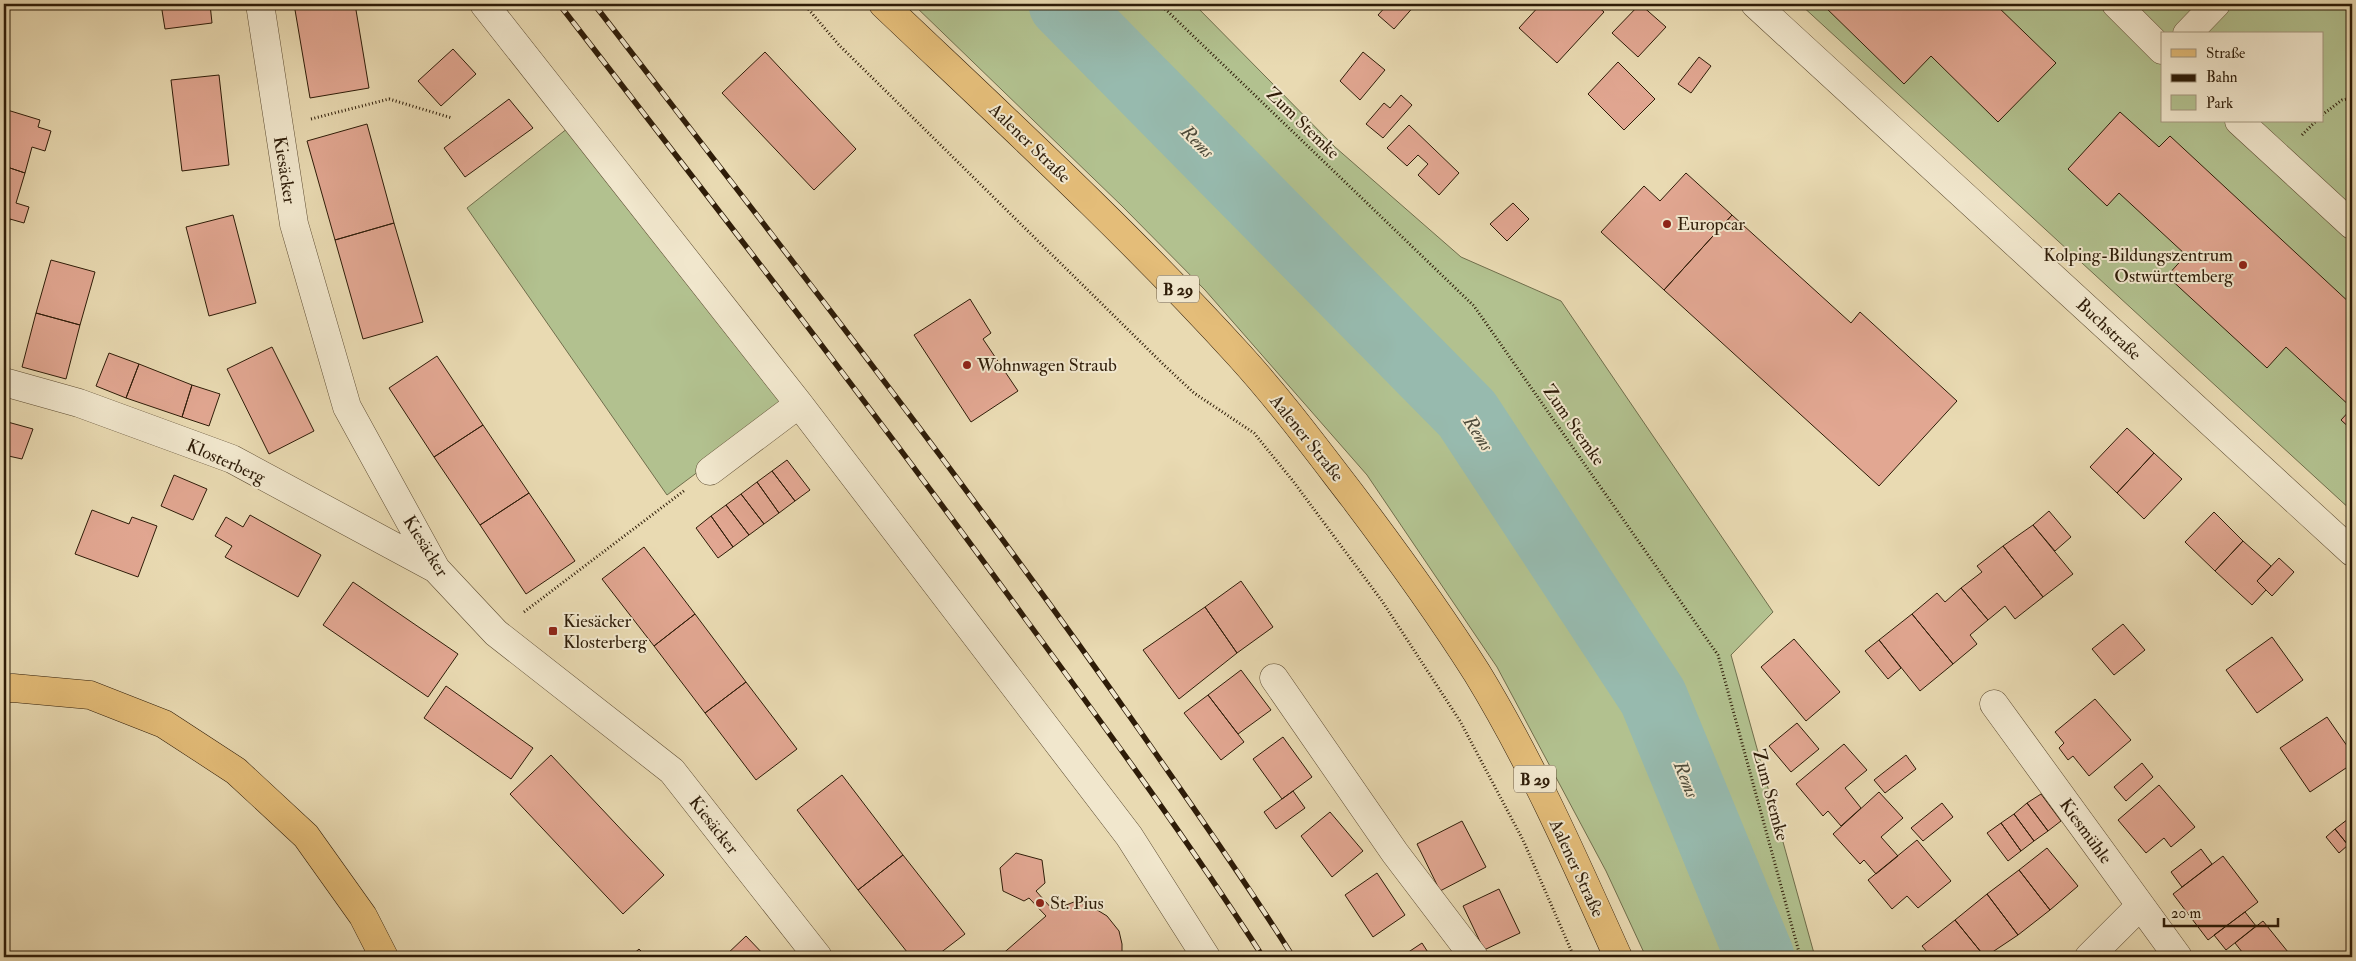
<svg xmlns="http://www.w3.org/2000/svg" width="2356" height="961" viewBox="0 0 2356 961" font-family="'IM FELL Double Pica',serif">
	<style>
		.green { fill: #b2c18f; stroke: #706e4c; fill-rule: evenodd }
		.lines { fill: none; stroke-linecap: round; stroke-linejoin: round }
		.river { stroke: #97baae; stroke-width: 69 }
		.building { fill: #e2a792; stroke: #2e1c08 }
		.minor-casing { stroke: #5d4c32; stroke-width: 29 }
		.major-casing { stroke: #2e1c08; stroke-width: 29 }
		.path { stroke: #2e1c08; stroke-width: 3; stroke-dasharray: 1 2.5; stroke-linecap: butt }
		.minor { stroke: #f1e7cd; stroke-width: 28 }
		.major { stroke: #e4bd79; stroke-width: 28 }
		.rail-casing { stroke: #2e1c08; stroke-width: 5.5 }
		.rail { stroke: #f1e7cd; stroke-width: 4; stroke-dasharray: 11; stroke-linecap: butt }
		.poi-dot { fill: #8f2418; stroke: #f1e7cd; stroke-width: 2 }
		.labels { text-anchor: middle; stroke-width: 4; stroke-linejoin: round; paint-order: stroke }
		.shield { fill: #f1e7cd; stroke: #685943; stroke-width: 1 }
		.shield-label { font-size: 16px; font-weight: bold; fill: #2e1c08 }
		.street-label { font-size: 18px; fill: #2e1c08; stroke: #f1e7cd }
		.poi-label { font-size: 18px; fill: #2e1c08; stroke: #f1e7cd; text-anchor: start }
		.water-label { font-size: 19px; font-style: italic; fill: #4e4b3a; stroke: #f1e7cd }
	</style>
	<rect width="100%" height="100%" fill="#e9dab2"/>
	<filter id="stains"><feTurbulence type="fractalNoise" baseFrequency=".004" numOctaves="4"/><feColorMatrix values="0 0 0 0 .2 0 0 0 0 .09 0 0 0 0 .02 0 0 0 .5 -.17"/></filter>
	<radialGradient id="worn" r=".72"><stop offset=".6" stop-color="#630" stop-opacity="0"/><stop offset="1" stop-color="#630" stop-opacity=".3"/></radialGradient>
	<path class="green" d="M913,4h281l141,143 126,110 100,44 212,311 -42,43 84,302h-169l-40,-86 -109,-204 -130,-192 -162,-185 -83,-84z
		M1800,4h552v507zM2162,34h160v87h-160z
		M568,128l218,278 -119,89 -200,-287z"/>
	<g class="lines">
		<path class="river" d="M1063,4l404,410 186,283 107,260"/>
	</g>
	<path class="building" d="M161,4h49l2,19 -47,6z
		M294,4h61l14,84 -59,10z
		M1388,4h28l-22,25 -16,-14z
		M1541,4h54l9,8 -47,51 -38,-35z
		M1640,4l26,23 -28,30 -26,-24z
		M1822,4h173l61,59 -58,59 -67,-66 -27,28z
		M453,49l23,25 -35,32 -23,-25z
		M765,52l91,97 -42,41 -92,-97z
		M1363,52l22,18 -25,30 -20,-19z
		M1699,57l12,9 -20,27 -13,-9z
		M1618,62l37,37 -31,31 -36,-36z
		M219,75l10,90 -47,6 -11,-91z
		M1401,95l11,10 -29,33 -17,-14 18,-21 6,5z
		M509,99l24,29 -68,49 -21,-29z
		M4,109l36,11 -2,7 13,4 -6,20 -13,-4 -7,26 -21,-7z
		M2120,112l39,35 11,-11 182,169v125l-11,-10 11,-12 -66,-61 -19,21 -100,-92 19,-21 -67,-62 -12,13 -39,-37z
		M367,124l27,99 -59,17 -28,-99z
		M1409,125l50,48 -20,22 -21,-20 10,-11 -10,-9 -11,11 -20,-18z
		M4,166l21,7 -9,30 13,4 -5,16 -14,-4 -1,6 -5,-2z
		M1686,173l46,42 -68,75 -63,-58 43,-46 16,15z
		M1513,203l16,16 -22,22 -17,-17z
		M233,215l23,88 -47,13 -23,-89z
		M1732,215l119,108 9,-11 97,89 -78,85 -215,-196z
		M394,223l29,99 -60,17 -28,-99z
		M51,260l44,12 -15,53 -44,-12z
		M970,299l21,34 -8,6 35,52 -47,31 -57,-87z
		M36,313l44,12 -14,54 -44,-12z
		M272,347l42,84 -45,23 -42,-85z
		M109,353l30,11 -13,34 -30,-12z
		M437,356l46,69 -49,32 -45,-69z
		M139,364l53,21 -10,32 -56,-19z
		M192,385l28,9 -11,32 -27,-9z
		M4,421l29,8 -11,30 -18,-4z
		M483,425l46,68 -49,32 -46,-68z
		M2127,428l27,25 -37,40 -27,-26z
		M2154,453l28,26 -38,40 -27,-26z
		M787,460l23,30 -15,11 -23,-30z
		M772,471l23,30 -16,12 -22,-31z
		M174,475l33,14 -14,31 -32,-14z
		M757,482l22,31 -15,11 -23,-30z
		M529,493l46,68 -49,33 -46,-69z
		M741,494l23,30 -15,11 -23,-30z
		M726,505l23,30 -16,12 -22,-31z
		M92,510l37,14 3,-7 25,9 -19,51 -63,-23z
		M2049,511l22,26 -16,14 -22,-26z
		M2214,512l29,29 -28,30 -30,-29z
		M250,515l71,40 -23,42 -73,-40 7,-11 -17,-10 11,-19 17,10z
		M711,516l22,31 -15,11 -22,-30z
		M2033,525l40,49 -30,23 -40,-51z
		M2243,541l28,25 -14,15 9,9 -14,15 -37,-34z
		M2003,546l40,51 -28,22 -10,-13 -17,14 -27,-32 21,-16 -5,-6z
		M644,547l51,67 -41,32 -52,-67z
		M2279,558l15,14 -22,24 -15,-15z
		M1241,581l32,46 -36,26 -32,-46z
		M353,582l105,72 -30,43 -105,-72z
		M1961,588l27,32 -18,15 7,9 -24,20 -41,-50 25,-21 8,9z
		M1205,607l32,46 -58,46 -36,-49z
		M695,614l51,68 -41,31 -51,-67z
		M1912,614l41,50 -33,27 -41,-51z
		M2123,624l22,26 -31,25 -22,-26z
		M2272,637l31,43 -46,33 -31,-43z
		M1794,639l46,53 -34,29 -45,-54z
		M1879,640l22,28 -13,11 -23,-28z
		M1241,670l30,40 -33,24 -30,-39z
		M746,682l51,67 -41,31 -51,-67z
		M446,686l87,62 -22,31 -87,-61z
		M1208,695l36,47 -23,18 -37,-47z
		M2095,699l36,41 -42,36 -16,-20 -5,4 -9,-12 5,-5 -9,-11z
		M2327,717l25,36v11l-42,28 -30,-44z
		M1797,723l22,26 -28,23 -22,-26z
		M1283,737l29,40 -30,22 -29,-40z
		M1844,744l23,26 -22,18 16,20 -20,18 -13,-15 -5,5 -27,-32z
		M551,755l113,120 -41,39 -113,-120z
		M1906,755l10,14 -31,24 -11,-13z
		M2142,763l11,14 -27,24 -12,-14z
		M842,775l61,80 -45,35 -61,-80z
		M2159,785l36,42 -24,20 -7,-9 -18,15 -28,-33z
		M1293,791l12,17 -29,21 -12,-17z
		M1879,792l24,26 -22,19 17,19 -22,18 -12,-14 -4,4 -27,-30z
		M2041,794l20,27 -13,10 -21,-28z
		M1942,803l11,14 -30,24 -12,-13z
		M2027,803l21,28 -14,10 -20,-27z
		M1330,812l33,39 -31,26 -31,-41z
		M2014,814l20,27 -13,10 -20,-28z
		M2352,816v34l-17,-21z
		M1462,821l24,46 -46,24 -23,-47z
		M2001,823l20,28 -13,10 -21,-28z
		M2335,829l13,16 -9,8 -13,-16z
		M1917,840l34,41 -33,27 -11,-12 -15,13 -24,-29z
		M2047,848l31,38 -28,24 -31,-40z
		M2201,849l11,15 -30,23 -11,-15z
		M1016,853l26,7 3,23 -9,8 17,19 21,-8 15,3 18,11 12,15 3,13v13h-123l47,-41 -17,-18 -5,3 -21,-10 -3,-23z
		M903,855l62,79 -30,23h-24l-53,-67z
		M2223,856l35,46 -50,38 -35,-46z
		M2019,870l31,40 -32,25 -31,-41z
		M1377,873l28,42 -32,22 -28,-42z
		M1499,889l21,44 -36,17 -21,-44z
		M1987,894l31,41 -33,22 -30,-37z
		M2245,912l11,14 -30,24 -12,-15z
		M1955,920l30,37h-54l-9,-11z
		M2263,921l25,31 -6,5h-36l-11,-14z
		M746,936l20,21h-42z
		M1422,943l9,14h-30z
		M639,949l8,8h-17z"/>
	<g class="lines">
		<g class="minor-casing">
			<path id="minor" d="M260,4l34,220 53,183 89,162 60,64 176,138 146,186
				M484,4l315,400 330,432 77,121
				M1755,4l597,548
				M2116,4l46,46
				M2187,34l29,-30
				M2239,121l113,104
				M4,382l75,21 153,56 204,110
				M710,471l89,-67
				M1274,678l121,175 79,104
				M1994,704l184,253
				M2089,957l51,-51"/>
		</g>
		<g class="major-casing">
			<path id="major" d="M883,4c121,115 244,228 356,351 41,45 78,95 115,143 43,57 85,115 123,175 55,90 98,188 141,284
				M4,689l9,-1 77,7 74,29 72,47 70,65 57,80 21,41"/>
		</g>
		<path class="path" d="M804,4l35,41 325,320 30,28 60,40 39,48 89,120 78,120 63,119 51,117
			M1160,4l314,302 244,349 81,297 10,5
			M2322,115l20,-15 10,-2
			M311,119l78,-20 63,19
			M2302,135l14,-14
			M524,612l161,-122"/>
		<use href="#minor" class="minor"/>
		<use href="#major" class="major"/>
		<g class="rail-casing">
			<path id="rail" d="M559,4c158,204 316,408 468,617 81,110 162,221 236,336
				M594,4c185,240 372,478 546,727 52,75 105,149 153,226"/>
		</g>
		<use href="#rail" class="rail"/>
	</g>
	<g class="poi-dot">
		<circle cx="1667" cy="224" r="5"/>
		<circle cx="2243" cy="265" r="5"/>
		<circle cx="967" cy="365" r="5"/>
		<rect x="548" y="626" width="10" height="10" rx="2.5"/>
		<circle cx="1040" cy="903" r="5"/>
	</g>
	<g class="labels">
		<g class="shield">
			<rect x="1157" y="275.5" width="42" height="27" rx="4"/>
			<rect x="1514" y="765.5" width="42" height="27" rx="4"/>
		</g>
		<g class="shield-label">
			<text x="1178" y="295">B 29</text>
			<text x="1535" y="785">B 29</text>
		</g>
		<g class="street-label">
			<text transform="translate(1303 123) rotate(44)" y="6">Zum Stemke</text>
			<text transform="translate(1030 143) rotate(44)" y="6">Aalener Straße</text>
			<text transform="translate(285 170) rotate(81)" y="6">Kiesäcker</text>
			<text transform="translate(2109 329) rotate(43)" y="6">Buchstraße</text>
			<text transform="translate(1574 425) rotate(55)" y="6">Zum Stemke</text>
			<text transform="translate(1307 438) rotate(51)" y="6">Aalener Straße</text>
			<text transform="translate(226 461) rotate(24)" y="6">Klosterberg</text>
			<text transform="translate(426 546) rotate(58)" y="6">Kiesäcker</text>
			<text transform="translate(1771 795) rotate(75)" y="6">Zum Stemke</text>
			<text transform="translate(714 825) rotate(52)" y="6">Kiesäcker</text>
			<text transform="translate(2086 831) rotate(54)" y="6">Kiesmühle</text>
			<text transform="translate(1577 868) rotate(65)" y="6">Aalener Straße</text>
		</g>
		<g class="poi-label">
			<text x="1677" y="230">Europcar</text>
			<text x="2233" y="261" text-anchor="end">Kolping-Bildungszentrum<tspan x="2233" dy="21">Ostwürttemberg</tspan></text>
			<text x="977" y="371">Wohnwagen Straub</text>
			<text x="563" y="627">Kiesäcker<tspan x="563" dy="21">Klosterberg</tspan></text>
			<text x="1050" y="909">St. Pius</text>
		</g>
		<g class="water-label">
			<text transform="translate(1198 141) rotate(45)" y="7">Rems</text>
			<text transform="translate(1479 433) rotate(56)" y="7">Rems</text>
			<text transform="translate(1687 779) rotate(68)" y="7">Rems</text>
		</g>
	</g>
	<rect width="2356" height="961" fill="none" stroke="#e9dab2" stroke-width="20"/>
	<rect x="5" y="5" width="2346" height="951" fill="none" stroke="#2e1c08" stroke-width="2.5"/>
	<rect x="10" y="10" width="2336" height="941" fill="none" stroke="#2e1c08"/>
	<rect x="2161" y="32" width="162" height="90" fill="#f1e7cd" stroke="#a3967e"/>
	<rect x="2171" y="49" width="25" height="8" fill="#e4bd79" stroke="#a3967e"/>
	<text x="2206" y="58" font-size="15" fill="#2e1c08">Straße</text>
	<rect x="2171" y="74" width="25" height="8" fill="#2e1c08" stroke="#a3967e"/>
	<text x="2206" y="82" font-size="15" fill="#2e1c08">Bahn</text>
	<rect x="2171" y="95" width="25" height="15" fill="#b2c18f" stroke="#a3967e"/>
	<text x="2206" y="108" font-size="15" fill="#2e1c08">Park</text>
	<path d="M2164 918v8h114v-8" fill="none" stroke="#2e1c08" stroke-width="2.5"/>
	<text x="2171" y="918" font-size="15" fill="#2e1c08" stroke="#f1e7cd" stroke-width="4" paint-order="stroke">20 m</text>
	<rect width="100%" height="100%" filter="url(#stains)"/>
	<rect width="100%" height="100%" fill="url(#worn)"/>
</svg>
